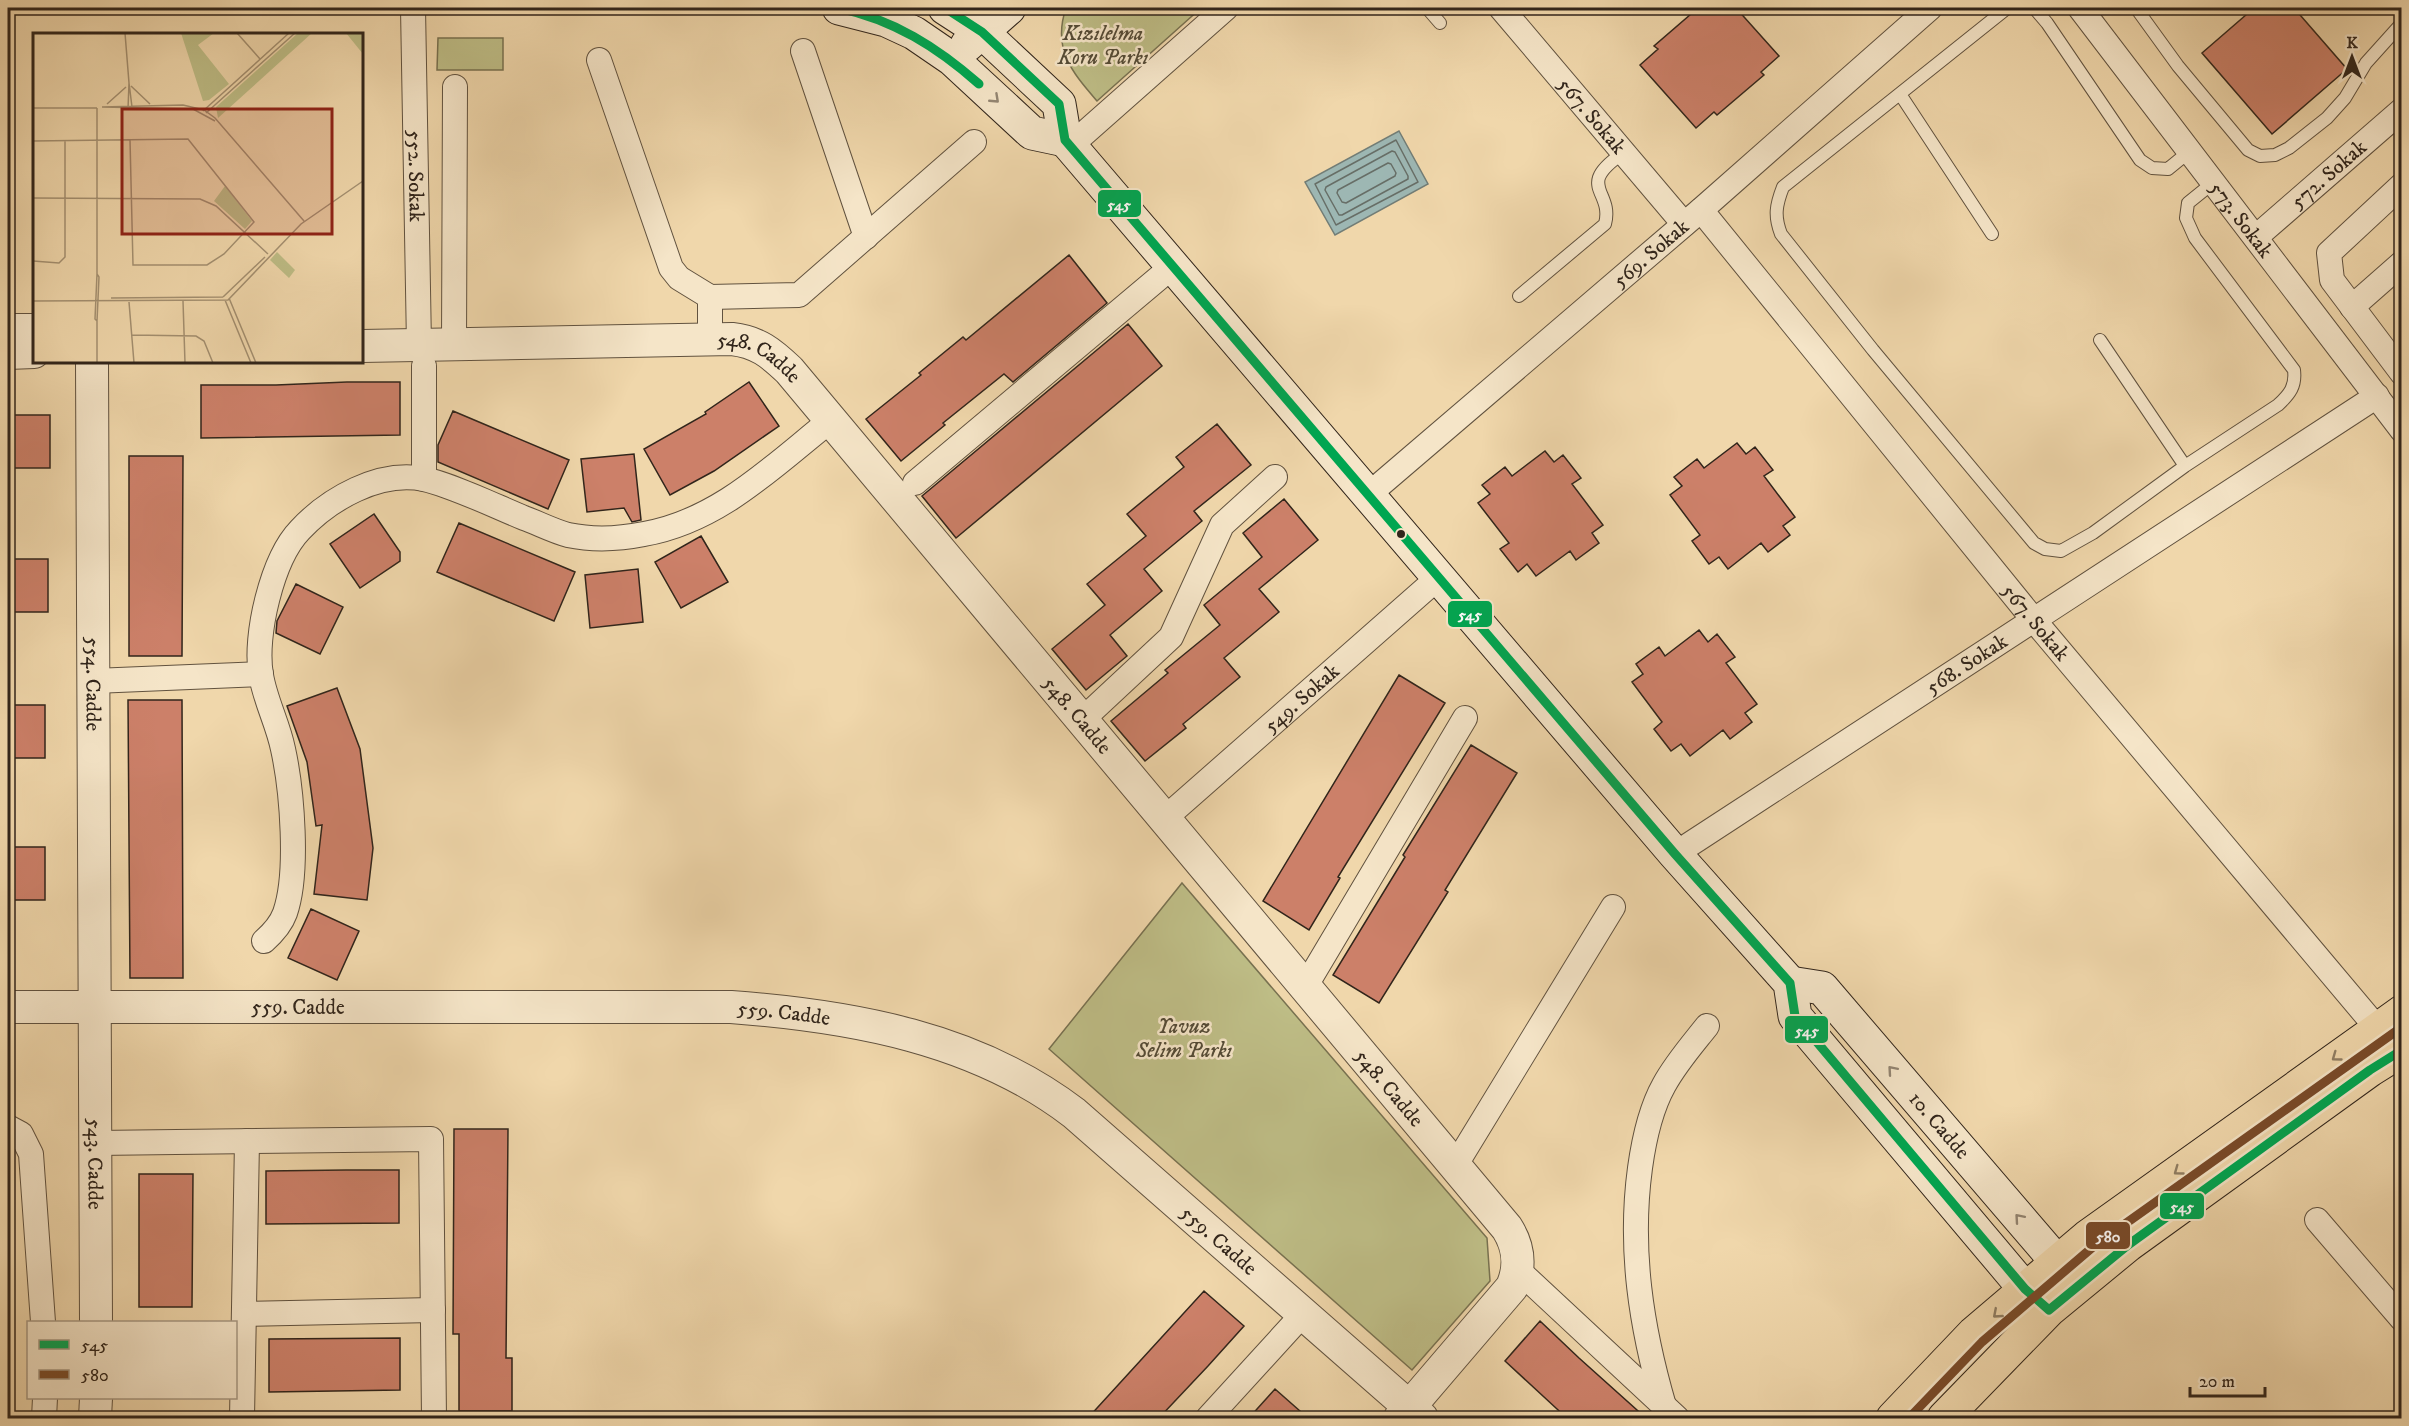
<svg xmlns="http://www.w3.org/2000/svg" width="2409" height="1426" viewBox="0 0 2409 1426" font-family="'IM FELL DW Pica',serif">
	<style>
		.green { fill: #bebd86; stroke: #787150; stroke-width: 1.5 }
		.water { fill: #9db7b3; stroke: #727d76; stroke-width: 1.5 }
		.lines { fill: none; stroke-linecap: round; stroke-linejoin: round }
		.shore { stroke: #676e67; stroke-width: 1.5 }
		.building { fill: #cc8069; stroke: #31251b; stroke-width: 1.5 }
		.service-casing { stroke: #61523f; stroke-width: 14 }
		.minor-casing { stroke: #61523f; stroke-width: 26 }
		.tertiary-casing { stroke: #61523f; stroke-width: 34 }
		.secondary-casing { stroke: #31251b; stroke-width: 35 }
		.primary-casing { stroke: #31251b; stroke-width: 35 }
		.service { stroke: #f5e5c8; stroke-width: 12 }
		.minor { stroke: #f5e5c8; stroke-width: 24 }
		.tertiary { stroke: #f5e5c8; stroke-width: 32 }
		.secondary { stroke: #f5e5c8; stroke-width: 33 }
		.primary { stroke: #f0d7ab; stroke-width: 33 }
		.bus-1-casing { stroke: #f5e5c8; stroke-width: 14 }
		.bus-2-casing { stroke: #f5e5c8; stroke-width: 14 }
		.bus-1 { stroke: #00a651; stroke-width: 9 }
		.bus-2 { stroke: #7a4b2a; stroke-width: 9 }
		.oneway { stroke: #938572 }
		.oneway2 { stroke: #907e63 }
		.bus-dot { fill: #31251b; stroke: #f5e5c8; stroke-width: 2 }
		.labels { text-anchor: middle; stroke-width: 5; stroke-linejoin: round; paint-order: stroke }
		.park-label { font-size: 21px; font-style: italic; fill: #544b36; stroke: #f5e5c8 }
		.street-label { font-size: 21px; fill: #31251b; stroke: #f5e5c8 }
		.inset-road { fill: none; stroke: #a49071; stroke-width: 1.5 }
		.view { fill: #8f2418; fill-opacity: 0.15; stroke: #8f2418; stroke-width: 3 }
		.inset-edge { fill: none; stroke: #31251b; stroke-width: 3 }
		.line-badge { stroke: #f5e5c8; stroke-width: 2 }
		.badge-label { font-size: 16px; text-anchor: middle; font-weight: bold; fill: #fff }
	</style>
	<rect width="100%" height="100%" fill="#f0d7ab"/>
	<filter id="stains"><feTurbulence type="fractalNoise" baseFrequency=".00333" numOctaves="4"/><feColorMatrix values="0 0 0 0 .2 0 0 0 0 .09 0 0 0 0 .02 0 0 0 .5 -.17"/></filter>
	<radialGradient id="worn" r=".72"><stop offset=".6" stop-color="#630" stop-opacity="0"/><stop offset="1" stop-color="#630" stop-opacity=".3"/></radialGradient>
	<path class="green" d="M1066,8h135l-104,93c-25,-29 -45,-52 -31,-93z
		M438,38h65v32h-66z
		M1182,883l305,355 3,43 -78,89 -363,-321z"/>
	<path class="water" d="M1399,131l29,53 -93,51 -30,-53z"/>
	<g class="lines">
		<path class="shore" d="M1396,140l22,42 -82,43 -21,-41z
			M1392,151l3,1 13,24v3l-66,36h-3l-14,-25 1,-3z
			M1388,163l3,1 5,9 -1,3 -49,27 -4,-1 -5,-9 1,-3z"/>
	</g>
	<path class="building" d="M1698,8h38l43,48 -18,16 3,3 -47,40 -3,-3 -18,16 -56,-63 18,-16 -4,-3z
		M2254,8h40l53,61 -75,65 -70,-81z
		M1069,255l38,48 -94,79 -9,-8 -61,49 2,2 -44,36 -35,-42 55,-44 -2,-2 44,-36 3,3z
		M1128,324l34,42 -206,172 -34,-42z
		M347,382h53v53l-199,3v-53h75z
		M749,382l30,44 -65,45 -44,24 -26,-46 62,-35 -1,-2z
		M453,411l116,49 -21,49 -110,-47v-17z
		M8,415h42v53h-42z
		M1217,424l34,41 -57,46 8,10 -58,48 18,22 -52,44 17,21 -41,34 -34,-41 53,-44 -18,-21 59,-48 -19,-22 57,-47 -8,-10z
		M1737,443l9,11 9,-7 18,23 -9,6 31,41 -12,9 7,9 -22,17 -7,-9 -33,26 -9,-12 -10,7 -17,-23 8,-6 -30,-40 12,-9 -8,-9 23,-18 7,9z
		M1545,451l9,11 9,-7 18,23 -9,6 31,41 -11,8 7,10 -23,17 -6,-9 -34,25 -9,-12 -9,8 -18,-23 9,-6 -31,-40 12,-9 -8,-9 23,-18 7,9z
		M634,454l7,66 -9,2 -8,-14 -37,4 -6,-53z
		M129,456h54l-1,200h-53z
		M1284,499l34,41 -59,49 20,23 -55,46 16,19 -57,47 3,4 -41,33 -34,-40 57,-48 -3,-3 55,-45 -16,-20 58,-48 -19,-24z
		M374,514l26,38v9l-40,27 -30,-44z
		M459,523l116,49 -21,49 -117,-49z
		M701,536l27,46 -47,26 -26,-46z
		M8,559h40v53h-40z
		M638,569l5,53 -53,6 -5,-53z
		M296,584l47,23 -23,47 -44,-21 1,-12z
		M1699,630l9,12 9,-8 18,23 -9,6 31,41 -12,9 7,9 -22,17 -7,-9 -33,26 -9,-12 -10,7 -17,-22 8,-7 -30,-40 11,-8 -7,-10 23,-17 6,9z
		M1399,675l46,28 -107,174 2,1 -31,52 -46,-29z
		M337,688l23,61 13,99 -6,52 -53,-6 8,-69 -6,1 -9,-64 -20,-56z
		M128,700h54l1,278h-53z
		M8,705h37v53h-37z
		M1471,745l46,28 -72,117 3,2 -69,111 -46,-28 72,-118 -2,-2z
		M8,847h37v53h-37z
		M311,909l48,22 -22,49 -49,-22z
		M454,1129h54l-2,229h6v53h-53v-77h-6z
		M346,1170h53v53l-133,1v-53z
		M139,1174h54l-1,133h-53z
		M1204,1291l40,35 -36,40 -50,53h-71z
		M1540,1321l39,37 68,61h-79l-11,-10 -52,-48z
		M400,1338v52l-131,2v-53z
		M1275,1389l34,30h-61z"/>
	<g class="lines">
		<g class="service-casing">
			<path id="service" d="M1427,8l13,15
				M2010,8l-4,1 -223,178c-7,18 -9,29 -2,47l92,116 161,193 11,6 16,2 32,-18 92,-67 93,-61c12,-11 18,-19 16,-35l-99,-132 -9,-20 2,-15 26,-21
				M2031,8l4,1 12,14 93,137 12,8 16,1 22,-18
				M2136,8l42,58 70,84 12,6 15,-1 14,-7 38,-30 18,-20 21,-35 36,-40
				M1900,94l92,140
				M1519,296l86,-72c9,-34 -31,-37 18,-71
				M2100,340l85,126"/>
		</g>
		<g class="minor-casing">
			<g id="minor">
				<path id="s1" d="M413,8l6,337"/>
				<path id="s2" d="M1501,8l183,216"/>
				<path id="s3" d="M2080,8l322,422"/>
				<path d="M803,51l63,186"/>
				<path d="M599,60l72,208 8,10 31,19 89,-2 175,-153"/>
				<path d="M1070,146l156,-138"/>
				<path d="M2402,185l-73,68 3,27 70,93"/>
				<path id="s4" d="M1701,210l332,409 344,409"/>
				<path id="s5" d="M2256,237l146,-127"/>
				<path d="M710,297v43"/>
				<path d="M2352,307l50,-44"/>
				<path d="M8,326h26"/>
				<path d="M454,344l1,-257"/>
				<path d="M424,479v-113"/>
				<path d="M915,483l258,-217"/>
				<path id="s6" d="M1368,495l333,-285 229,-202"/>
				<path d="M94,681l167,-7"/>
				<path d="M1082,720l89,-83 51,-112 53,-48"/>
				<path id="s7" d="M1164,819l275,-242"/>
				<path id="s8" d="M1675,854l702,-458"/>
				<path d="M264,941c9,-8 17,-17 21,-28 14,-40 7,-123 -2,-164 -5,-25 -18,-49 -22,-74 -7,-39 11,-116 39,-145 29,-31 79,-60 124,-51 30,7 71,27 100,39 14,5 29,13 44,17 24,5 51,4 76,-1 75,-13 129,-68 187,-114"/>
				<path d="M1305,987l160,-269"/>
				<path d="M8,1127l13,7 10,20 12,168"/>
				<path d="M96,1143l335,-4 3,279"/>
				<path d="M1455,1166l158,-259"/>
				<path d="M2317,1220l85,99"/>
				<path d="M1518,1270l159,148"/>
				<path d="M244,1314l189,-4"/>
				<path d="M1664,1406c-23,-79 -35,-157 -24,-238 4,-29 10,-58 24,-83 12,-22 28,-40 43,-59"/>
				<path d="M44,1418l1,-20"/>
				<path d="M242,1418l5,-277"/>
				<path d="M1208,1418l95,-104"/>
			</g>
		</g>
		<g class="tertiary-casing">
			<g id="tertiary">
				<path id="s9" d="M362,346l370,-7c26,3 39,14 57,31l718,858c12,19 14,38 5,59l-112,131"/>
				<path d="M8,353l26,-1"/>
				<path id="s10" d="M92,362l4,960"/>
				<path id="s11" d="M8,1007h723c121,9 245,31 343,106l348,305"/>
				<path d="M95,1418l1,-20"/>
			</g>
		</g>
		<g class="secondary-casing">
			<g id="secondary">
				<path d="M839,8l47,12 28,13 38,26 80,74 33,7"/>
				<path d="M945,8l37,24 77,72 6,36 610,714 115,129 5,33 230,273 21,19"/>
				<path d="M967,45l42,-37"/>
				<path id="s12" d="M1790,983l32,5 235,274 21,19"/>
			</g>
		</g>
		<g class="primary-casing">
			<path id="primary" d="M1893,1418l81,-85 113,-96 315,-225
				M1944,1418l105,-108 79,-65 242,-175 32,-20"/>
		</g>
		<use href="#service" class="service"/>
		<use href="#minor" class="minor"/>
		<use href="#tertiary" class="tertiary"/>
		<use href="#secondary" class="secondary"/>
		<use href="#primary" class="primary"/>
		<g class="bus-1-casing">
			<path id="bus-1" d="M839,8c55,12 98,39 140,76
				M945,8l37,24 77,72 6,36 610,714 115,129 5,33 230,273 24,21 79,-65 242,-175 32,-20"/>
		</g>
		<g class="bus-2-casing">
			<path id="bus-2" d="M1909,1418l73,-76 112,-96 308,-219"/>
		</g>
		<use href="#bus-1" class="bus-1"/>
		<use href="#bus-2" class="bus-2"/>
	</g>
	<defs><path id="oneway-chevron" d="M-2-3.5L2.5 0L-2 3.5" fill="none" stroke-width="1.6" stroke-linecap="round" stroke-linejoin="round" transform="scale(1.5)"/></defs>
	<g class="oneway">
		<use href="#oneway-chevron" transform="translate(995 99) rotate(43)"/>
		<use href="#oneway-chevron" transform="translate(1892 1070) rotate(-131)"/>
		<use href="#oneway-chevron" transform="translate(2019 1218) rotate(-131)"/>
	</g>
	<g class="oneway2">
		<use href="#oneway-chevron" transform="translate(2336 1057) rotate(144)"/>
		<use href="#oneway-chevron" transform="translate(2178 1171) rotate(144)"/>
		<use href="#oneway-chevron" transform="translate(1997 1314) rotate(139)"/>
	</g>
	<circle class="bus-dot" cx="1401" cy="534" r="5"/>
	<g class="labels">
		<g class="park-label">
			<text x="1103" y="40">Kızılelma<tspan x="1103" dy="24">Koru Parkı</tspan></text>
			<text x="1184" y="1033">Yavuz<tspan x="1184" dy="24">Selim Parkı</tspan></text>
		</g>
		<g class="street-label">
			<text dy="7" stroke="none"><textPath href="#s2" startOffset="141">567. Sokak</textPath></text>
			<text dy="7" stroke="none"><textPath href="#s5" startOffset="96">572. Sokak</textPath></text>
			<text dy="7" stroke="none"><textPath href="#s1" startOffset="168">552. Sokak</textPath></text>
			<text dy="7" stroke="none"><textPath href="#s3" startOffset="266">573. Sokak</textPath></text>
			<text dy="7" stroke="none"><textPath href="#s6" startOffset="372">569. Sokak</textPath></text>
			<text dy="7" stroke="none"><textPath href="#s9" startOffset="402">548. Cadde</textPath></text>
			<text dy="7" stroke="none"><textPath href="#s4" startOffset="531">567. Sokak</textPath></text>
			<text dy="7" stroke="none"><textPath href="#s8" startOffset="348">568. Sokak</textPath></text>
			<text dy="7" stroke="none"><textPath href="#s10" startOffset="322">554. Cadde</textPath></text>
			<text dy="7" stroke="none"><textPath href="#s7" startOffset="183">549. Sokak</textPath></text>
			<text dy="7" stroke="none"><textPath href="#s9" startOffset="886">548. Cadde</textPath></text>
			<text dy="7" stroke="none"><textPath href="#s11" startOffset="290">559. Cadde</textPath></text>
			<text dy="7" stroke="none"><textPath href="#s11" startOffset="776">559. Cadde</textPath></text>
			<text dy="7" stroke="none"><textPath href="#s9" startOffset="1372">548. Cadde</textPath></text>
			<text dy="7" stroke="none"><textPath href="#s12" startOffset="213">10. Cadde</textPath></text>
			<text dy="7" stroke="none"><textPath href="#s10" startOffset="802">543. Cadde</textPath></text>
			<text dy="7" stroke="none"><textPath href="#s11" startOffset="1280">559. Cadde</textPath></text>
		</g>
	</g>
	<g transform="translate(33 33)">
		<rect width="330" height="330" fill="#f0d7ab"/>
		<path d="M148,0h33l-16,12 31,39 -20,16 -6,1zM265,0h14l-94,85 -2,-11zM313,0h17v21zM192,153l27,35 -7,8 -31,-28zM244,219l18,18 -6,8 -19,-18z" fill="#bebd86"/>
		<path class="inset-road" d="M92,0l4,50M204,0l23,26M98,53l19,18M74,71l19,-17M0,75h64M64,75v166M95,76l1,-26 3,24M170,78l86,-78M173,80l89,-80M182,88l-22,-12 -91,-2 81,-2 21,5 11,8 89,103M0,108l155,-2 66,83 -30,32 -17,11h-74l-3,-125M0,165l167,1 16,7 52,48M0,228l26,2 6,-6v-116M64,241l2,3 -2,44 -2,-2zM190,264l42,-40M78,265l112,-1M196,265l27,65M192,267l26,63M0,268l195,-1 73,-76 62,-43M150,268l2,62M96,269l5,61M99,302l64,1 8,5 9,22M64,330v-42"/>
		<path class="view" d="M89,76h210v125h-210z"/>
		<rect width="330" height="330" class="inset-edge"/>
	</g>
	<g class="line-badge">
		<rect x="1097" y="189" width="45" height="29" rx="6" fill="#00a651"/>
		<rect x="1447" y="600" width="46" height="28" rx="6" fill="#00a651"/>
		<rect x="1784" y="1015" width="45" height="29" rx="6" fill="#00a651"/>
		<rect x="2159" y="1192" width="46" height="28" rx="6" fill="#00a651"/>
		<rect x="2085" y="1221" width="46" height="29" rx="6" fill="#7a4b2a"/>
	</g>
	<g class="badge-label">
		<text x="1119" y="210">545</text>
		<text x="1470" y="620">545</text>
		<text x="1807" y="1036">545</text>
		<text x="2182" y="1212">545</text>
		<text x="2108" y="1242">580</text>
	</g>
	<rect width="2409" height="1426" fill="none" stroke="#f0d7ab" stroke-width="30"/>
	<rect x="9" y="9" width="2391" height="1408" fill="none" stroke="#31251b" stroke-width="3"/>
	<rect x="15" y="15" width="2379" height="1396" fill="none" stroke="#31251b" stroke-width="1.5"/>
	<rect x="27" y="1321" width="210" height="78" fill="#f5e5c8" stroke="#a79883" stroke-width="1.5"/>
	<rect x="39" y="1340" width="30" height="9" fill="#00a651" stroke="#a79883" stroke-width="1.5"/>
	<text x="81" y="1351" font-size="18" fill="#31251b">545</text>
	<rect x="39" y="1370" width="30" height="9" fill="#7a4b2a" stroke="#a79883" stroke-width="1.5"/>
	<text x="81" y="1381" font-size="18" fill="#31251b">580</text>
	<g transform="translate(2352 57)" stroke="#f5e5c8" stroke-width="4.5" paint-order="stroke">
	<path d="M0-4.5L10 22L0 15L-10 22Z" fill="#31251b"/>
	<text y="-9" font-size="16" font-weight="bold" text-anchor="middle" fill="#31251b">K</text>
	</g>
	<path d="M2190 1387v9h75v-9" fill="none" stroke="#31251b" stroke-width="3"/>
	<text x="2199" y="1387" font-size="18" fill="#31251b" stroke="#f5e5c8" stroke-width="4.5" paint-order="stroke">20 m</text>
	<rect width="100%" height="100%" filter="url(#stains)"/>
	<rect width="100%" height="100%" fill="url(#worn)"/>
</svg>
